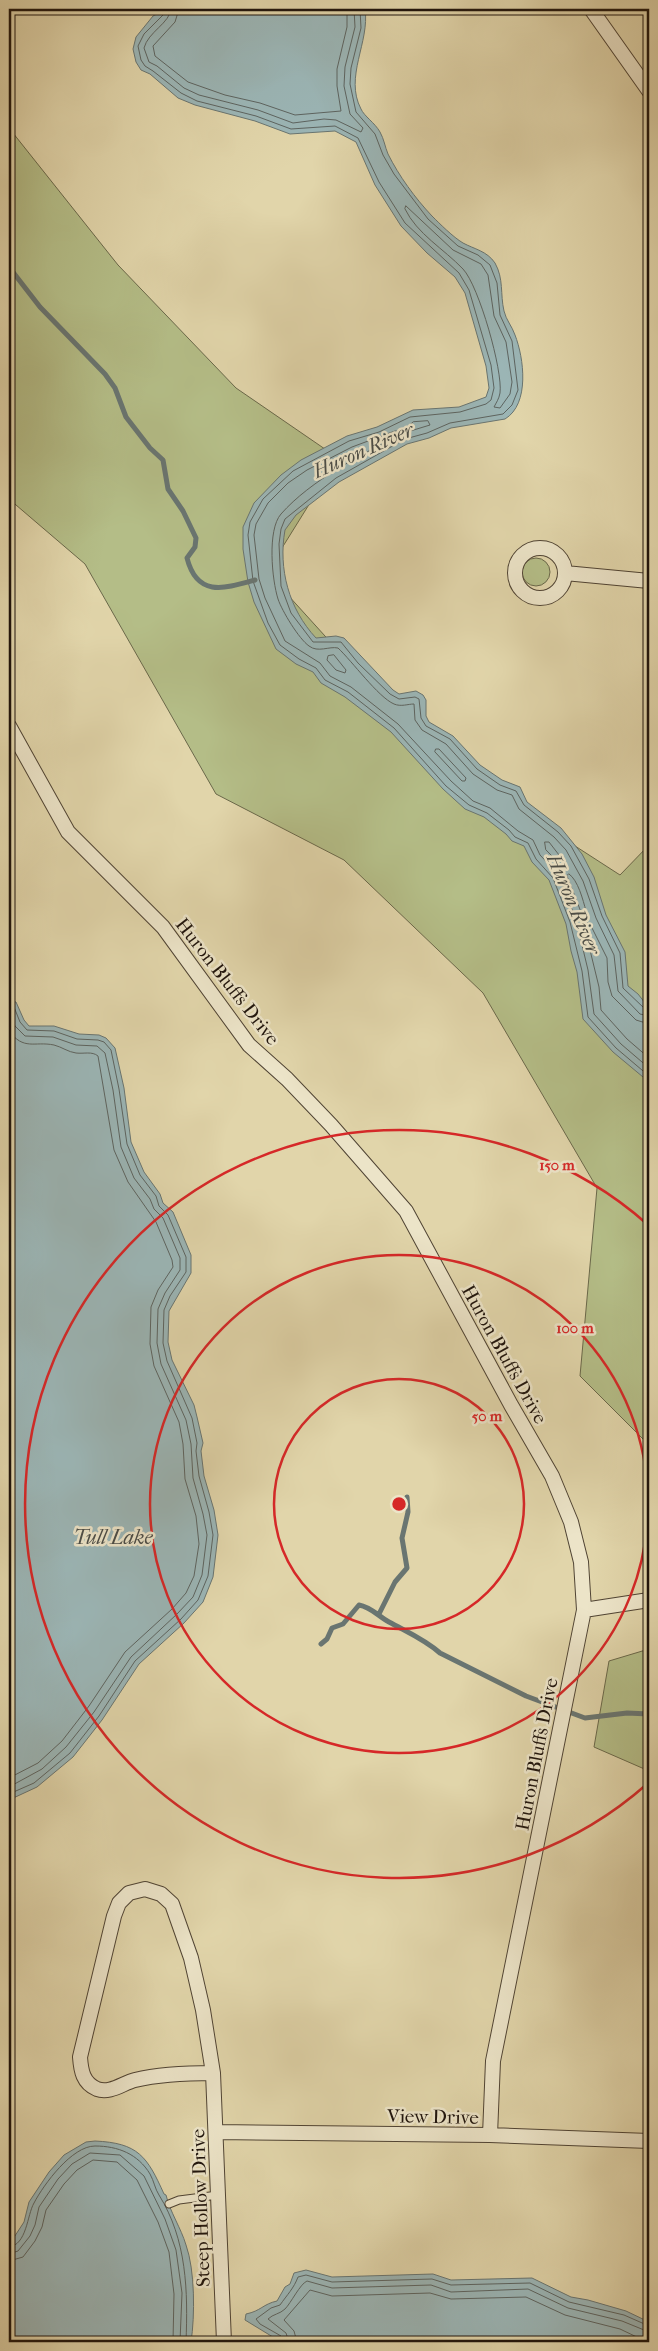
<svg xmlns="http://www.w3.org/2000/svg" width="658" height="2351" viewBox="0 0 658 2351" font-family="'IM FELL French Canon',serif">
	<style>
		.green { fill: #b4bd87; stroke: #6a684a }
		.water { fill: #9bb5b5; stroke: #697571 }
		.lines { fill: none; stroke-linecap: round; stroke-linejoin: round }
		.shore { stroke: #5d6460; stroke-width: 1 }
		.stream { stroke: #697571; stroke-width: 5 }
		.lane-casing { stroke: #504434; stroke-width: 9 }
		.street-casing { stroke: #504434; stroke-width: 16 }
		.lane { stroke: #ece4c8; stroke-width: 7 }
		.street { stroke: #ece4c8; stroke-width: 14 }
		.ring { fill: none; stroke: #d62828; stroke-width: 2.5 }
		.labels { text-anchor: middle; stroke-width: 5; stroke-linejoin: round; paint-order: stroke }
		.street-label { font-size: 19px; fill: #1f140c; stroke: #ece4c8 }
		.water-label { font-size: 20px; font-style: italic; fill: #4a4c47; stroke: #ece4c8 }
		.centre { fill: #d62828; stroke: #ece4c8; stroke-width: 2.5 }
		.ring-label { font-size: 15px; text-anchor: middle; font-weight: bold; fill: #d62828; stroke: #ece4c8; stroke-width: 5; stroke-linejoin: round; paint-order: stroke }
	</style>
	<rect width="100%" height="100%" fill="#e1d5aa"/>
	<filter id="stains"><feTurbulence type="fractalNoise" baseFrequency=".004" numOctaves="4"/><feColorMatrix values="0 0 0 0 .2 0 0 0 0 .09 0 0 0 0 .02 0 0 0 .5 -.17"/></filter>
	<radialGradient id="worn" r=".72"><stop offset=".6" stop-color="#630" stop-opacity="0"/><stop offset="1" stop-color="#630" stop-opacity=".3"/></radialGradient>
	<path class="green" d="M9,128l109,137 118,123 102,70 -71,114 164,181 189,122 29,-30v600l-69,-69 17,-188 -114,-195 -139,-133 -128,-66 -131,-230 -76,-65z
		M522 572a14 14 0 1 1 28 0a14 14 0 1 1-28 0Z
		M649,1649v122l-55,-24 15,-86z"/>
	<path class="water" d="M166,9h199c5,33 -21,68 -4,100 3,7 14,14 19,23 4,7 5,15 8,22 11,22 27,44 44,62 8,8 21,21 31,27 11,6 24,8 32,20 9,16 5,31 9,48 2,9 8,15 11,24 9,23 15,69 -10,84l-54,9 -22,10 -22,6 -68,38 -43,33 -11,15c-7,39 4,79 31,108l20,-2 8,2 49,52 6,4 17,-3 7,4 3,5v16l3,6 24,14 27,29 22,15 18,7 7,15 34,26 21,26 12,23 12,38 19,37 3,34 10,8 11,14v74l-36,-30 -30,-33 -6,-47 -6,-21 -5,-27 -17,-44 -17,-18 -8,-16 -12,-5 -6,-7 -22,-17 -19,-8 -22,-20 -52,-57 -46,-35 -24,-14 -8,-11 -17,-8 -20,-15 -22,-47 -6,-20 -5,-33v-22l11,-24 27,-28 20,-15 46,-24 30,-9 36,-17 46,-3 27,-10 3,-9 -3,-22 -21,-73 -10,-16 -28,-24 -26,-27 -26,-41 -19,-43 -21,-11 -45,3 -35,-13 -60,-16 -17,-7 -28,-24 -9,-4 -5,-8 -3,-13 3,-12 17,-21z
		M9,1001l7,1 8,18 5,6h25l25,8 20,1 7,3 9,10 9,40 7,54 13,30 16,22 3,9 10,9 18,43v18l-22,38 -1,31 4,18 22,45 3,12 6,26 -2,8 3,25 10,34 4,25 -5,42 -10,25 -19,21 -45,41 -37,56 -29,37 -36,30 -28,13z
		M95,2141c43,2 52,15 69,53l2,1c4,17 15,33 20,50 9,25 9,71 5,97h-182v-97l15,-23 5,-20 20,-30 15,-17 22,-13z
		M306,2270l26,7 101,-3 18,6 81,-2 39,19 17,3 38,11 23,11v20h-368l-36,-22 1,-6c15,-3 17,-10 31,-13l8,-14 5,-3 4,-11z"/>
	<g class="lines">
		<path class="shore" d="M165,9l-1,5 -20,20 -6,12 3,14 4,6 8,5 28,22 16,8 59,15 35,13 44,-3 23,12 21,44 26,41 54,50 10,17 22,75 3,23 -3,12 -5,4 -26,8 -50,5 -31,15 -30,9 -56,30 -30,28 -13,23 -2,13 5,46 15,42 12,22 19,14 17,9 9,12 23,12 46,36 52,58 23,19 18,8 22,17 6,7 13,6 8,16 17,19 17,44 12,49 6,46 28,31 33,28
			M171,9c-1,14 -23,23 -27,39l5,14 8,4 27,22 15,7 59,15 35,13 31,-4 12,1 25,12 2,-4 -13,-14 -6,-28 1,-19 10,-40 -1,-18
			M179,9l-4,13 -22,24 2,10 33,26 37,13 35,8 35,12 46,-4 -4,-25v-17l10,-42v-18
			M360,9l1,19 -10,40 -1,16 6,28 19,22 8,21 11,19 34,45 30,27 20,9 12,10 7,18 3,32 12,26 6,49 -6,15 -9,9 -53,9 -23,10 -22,6 -69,39 -51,41 -4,10 -2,15 2,42 10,27 22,29h28l17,21 32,31 9,5 16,-2 4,2 2,19 5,8 24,13 27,30 23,16 16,6 8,14 34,27 13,14 18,33 13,37 18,37 3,35 21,20 5,2
			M406,206l47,44 28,14 7,11 6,41 12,26 6,40 -2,12 -10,14 -6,-1c2,-4 5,-8 6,-14 3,-22 -21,-107 -37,-124 -19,-20 -46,-35 -58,-60z
			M428,421l2,4 -23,7 -3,-2 9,-8z
			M334,655l12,15 -1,3 -9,-3 -9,-10 1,-4z
			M436,749h3l27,29 -1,3h-3l-27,-29z
			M545,842h4l17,22 -1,3 -3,-1 -16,-16z
			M569,874c9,6 14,26 17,37l-2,3 -3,-2 -14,-36z
			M9,1006l5,1 6,15 7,8 27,1 23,8 21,1 6,2 7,8 8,39 8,55 13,31 16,21 3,10 9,9 18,42v15l-16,24 -6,14 -1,33 4,18 25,57 5,25 -1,8 3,25 10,36 4,23 -5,41 -10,24 -17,19 -46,42 -36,55 -29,37 -36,30 -25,11
			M9,1012l6,14 10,10 28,1 23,8 21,1 8,7 8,37 8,57 13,31 16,21 4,10 9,9 17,40v12l-15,23 -7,16 -1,34 4,21 25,56 5,24 2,34 10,36 4,21 -5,40 -9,22 -16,17 -46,43 -37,55 -28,35 -24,22 -33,18
			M649,1016l-9,-2 -22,-23 -4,-36 -18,-37 -13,-37 -17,-31 -12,-13 -35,-28 -7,-14 -15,-5 -24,-16 -27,-30 -24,-14 -7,-10 -1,-16c-6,0 -13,3 -20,0 -16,-7 -42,-43 -56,-56 -9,-2 -20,5 -29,-2 -10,-7 -27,-35 -31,-47 -6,-19 -11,-69 3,-85 30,-34 80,-59 120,-80l1,-3h-7l-43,16 -45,23 -19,13 -20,20 -12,21 -2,11 5,44 6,19 20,43 35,22 10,13 21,11 47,37 53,57 22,20 17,7 28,23 15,9 7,15 19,20 17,45 12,50 6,44 27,30 28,24
			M649,1024l-13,-4 -24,-24 -4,-14 -1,-24 -17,-34 -3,-1 2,23 10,41 2,23 26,29 22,19
			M9,1031c15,20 25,10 45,14 8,2 14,7 22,8 8,1 16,-2 22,3l16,94 14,32 28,40 16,38 1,7 -15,23 -7,17 -1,37 4,22 25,56 4,22 2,35 11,37 3,28 -5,32 -8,17 -14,16 -47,43 -36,54 -27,35 -24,22 -29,15
			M9,2247c18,-2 18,-32 25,-44 10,-19 38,-57 61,-57 23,0 43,8 55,28 4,7 5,15 9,21 28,45 29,96 27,147
			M9,2254l9,-3 12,-15 5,-11 4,-18 19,-28 14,-15 18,-11 30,2 24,21 21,43 11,31 6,43 -2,49
			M9,2261l14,-4 12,-16 7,-14 4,-17 18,-26 13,-14 16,-10 24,2 20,18 21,42 11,30 5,42 -1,48
			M283,2342l-2,-6 -21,-12 -4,-5 15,-11 9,-3c7,-10 14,-17 18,-28l8,-2 26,7 100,-3 19,6 79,-2 39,19 55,13 25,11
			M289,2342l-3,-9 -18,-14c5,-5 12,-5 17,-10 6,-6 15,-25 22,-28l25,7 99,-3 20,7 77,-3 40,19 54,13 27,11
			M297,2342l-3,-11 -10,-11 26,-30 22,6 98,-3 21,6 75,-2 39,18 55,14 21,10 8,1"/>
		<path class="stream" d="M9,267l31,40 65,67 10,14 11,29 24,31 13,12 5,29 15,22 13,27 -1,9 -8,11c10,39 36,31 68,22
			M379,1614l16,-32 12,-14 -5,-30 6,-26 -1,-15
			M321,1644l6,-5 5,-11 11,-4 16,-19c12,2 19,11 30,17 18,10 35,17 51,31l86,43 59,22 42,-5 22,1"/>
		<g class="lane-casing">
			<path id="lane" d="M169,2204l10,-4 39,-5"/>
		</g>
		<g class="street-casing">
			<path id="street" d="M591,9l58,82
				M515 573a25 25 0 1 1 50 0a25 25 0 1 1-50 0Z
				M565,573l84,8
				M9,726l59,106 95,95 86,118 38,34 44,46 75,86 105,194 41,71 19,46 10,40 3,48 -91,451 -3,74
				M584,1610l65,-10
				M213,2073c-26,0 -53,1 -78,7 -12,3 -25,14 -38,9 -14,-6 -16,-18 -17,-32l34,-141 5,-13 10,-10 16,-4 16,5 11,10 19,54 12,52 10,63 11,269
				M216,2132l274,3 159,6"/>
		</g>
		<use href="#lane" class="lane"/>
		<use href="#street" class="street"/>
	</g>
	<g class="ring">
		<circle cx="399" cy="1504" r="125"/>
		<circle cx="399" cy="1504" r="249"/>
		<path d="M647 1784A374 374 0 1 1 647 1224"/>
	</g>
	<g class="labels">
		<g class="street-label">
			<text transform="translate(228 981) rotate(52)" y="7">Huron Bluffs Drive</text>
			<text transform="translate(505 1354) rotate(61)" y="7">Huron Bluffs Drive</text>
			<text transform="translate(536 1754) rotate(-79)" y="7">Huron Bluffs Drive</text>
			<text transform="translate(433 2116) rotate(1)" y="7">View Drive</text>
			<text transform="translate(200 2208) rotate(-92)" y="7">Steep Hollow Drive</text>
		</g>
		<g class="water-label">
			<text transform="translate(363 450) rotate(-24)" y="7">Huron River</text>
			<text transform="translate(574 904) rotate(67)" y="7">Huron River</text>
			<text x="113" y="1544">Tull Lake</text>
		</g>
	</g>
	<circle cx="399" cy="1504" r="8" class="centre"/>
	<g class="ring-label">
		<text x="557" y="1170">150 m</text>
		<text x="575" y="1333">100 m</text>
		<text x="487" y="1421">50 m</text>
	</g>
	<rect width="658" height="2351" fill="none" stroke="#e1d5aa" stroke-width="30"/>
	<rect x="10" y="10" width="638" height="2331" fill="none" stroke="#1f140c" stroke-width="2.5"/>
	<rect x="15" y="15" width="628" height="2321" fill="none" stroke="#1f140c"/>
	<rect width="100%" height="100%" filter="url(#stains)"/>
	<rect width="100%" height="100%" fill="url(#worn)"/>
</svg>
